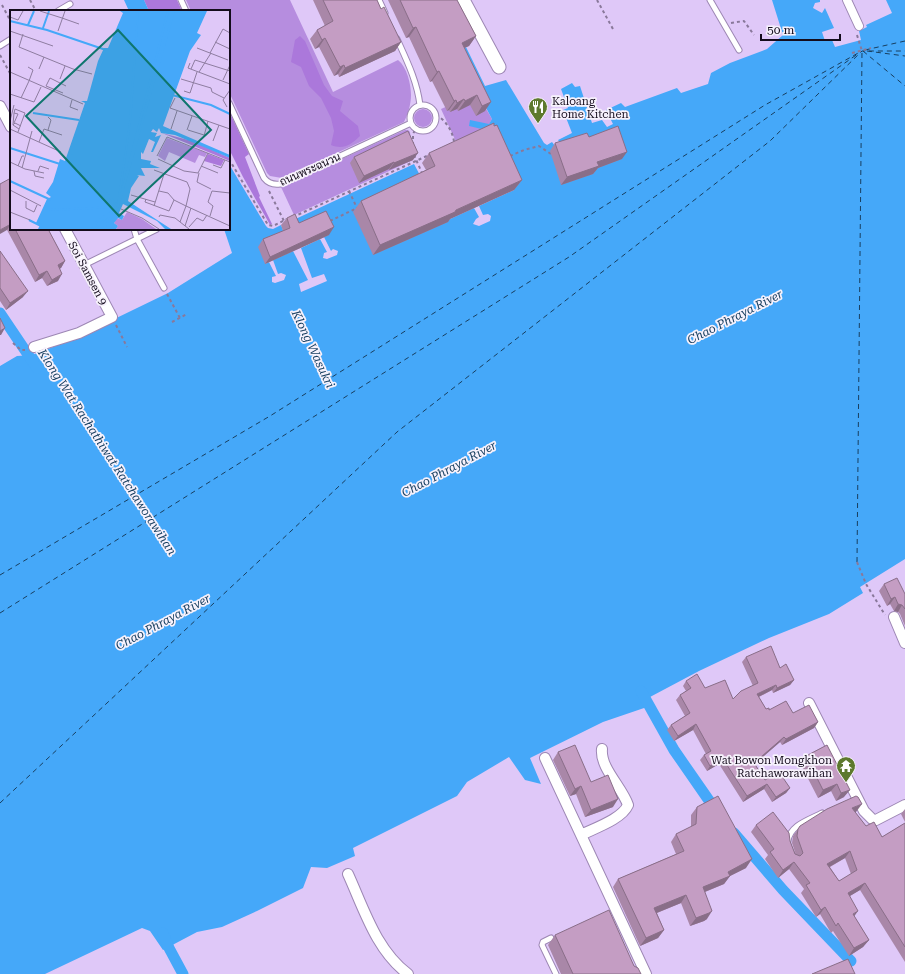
<svg xmlns="http://www.w3.org/2000/svg" width="905" height="974" viewBox="0 0 905 974" font-family="'Roboto Serif',Sarabun,serif">
	<style>
		.green { fill: #b68ddf }
		.forest { fill: #ab78db }
		.water { fill: #45a8f9 }
		.lines { fill: none; stroke-linecap: round; stroke-linejoin: round }
		.canal { stroke: #45a8f9; stroke-width: 11 }
		.ferry { stroke: #183f60; stroke-width: 1; stroke-dasharray: 5 4; stroke-linecap: butt }
		.service-casing { stroke: #9d87b4; stroke-width: 7 }
		.pedestrian-casing { stroke: #9d87b4; stroke-width: 10 }
		.minor-casing { stroke: #9d87b4; stroke-width: 12 }
		.tertiary-casing { stroke: #9d87b4; stroke-width: 15 }
		.path { stroke: #89789a; stroke-width: 2; stroke-dasharray: 3 3; stroke-linecap: butt }
		.service { stroke: #fff; stroke-width: 5 }
		.pedestrian { stroke: #fff; stroke-width: 8 }
		.minor { stroke: #fff; stroke-width: 10 }
		.tertiary { stroke: #fff; stroke-width: 13 }
		.wall { fill: #a987a8; fill-rule: evenodd }
		.shaded-wall { fill: #896e88 }
		.building { fill: #c49dc3; stroke: #896e88; fill-rule: evenodd }
		.labels { text-anchor: middle; stroke-width: 3.5; stroke-linejoin: round; paint-order: stroke }
		.poi-label { font-size: 11px; fill: #140c1c; stroke: #f7f2fc; text-anchor: start }
		.street-label { font-size: 11px; fill: #140c1c; stroke: #f7f2fc }
		.water-label { font-size: 12px; font-style: italic; fill: #183f60; stroke: #f7f2fc }
		.inset-river { fill: none; stroke: #45a8f9; stroke-width: 2 }
		.inset-road { fill: none; stroke: #8e7da0; stroke-width: 1 }
		.view { fill: #0f766e; fill-opacity: 0.15; stroke: #0f766e; stroke-width: 2 }
		.inset-edge { fill: none; stroke: #140c1c; stroke-width: 2 }
	</style>
	<rect width="100%" height="100%" fill="#dfc8f8"/>
	<path class="green" d="M186,0h104l43,92 65,-32c9,7 13,24 13,35 0,9 -3,19 -7,27l-122,56 -12,-2 -3,-3 -38,-81v-81h-38z
		M477,93l15,26 -6,11 -28,16 -17,-37z
		M414 118a9 9 0 1 1 18 0a9 9 0 1 1-18 0Z
		M405,130h3l2,2 3,28 -119,55 -13,-28z"/>
	<path class="forest" d="M144,0h33l5,11h-33z
		M300,36l5,5 19,44 8,11 11,5 -3,10 18,15 2,10c-9,9 -17,14 -29,9l3,-14 -3,-13 -10,-20 -12,-12 -8,-19 -10,-5 4,-22z
		M229,111l20,43 -4,3 15,39 -1,1 13,27 -2,1 -1,-2 -26,-46 -14,-28z"/>
	<path class="water" d="M124,0h20l5,11h-20z
		M772,0h48v2l-5,1 -2,5 9,5 3,-5 9,20 -12,4 3,9 7,-1 3,7 26,-7 -2,-9 8,-4 -1,-2 26,-12 -6,-13h19v559l-45,28 3,6 -34,21 -60,24 -70,33 -49,26 -3,10 -44,15 -73,36 11,26 -16,-4 -16,-23 -42,25 -10,14 -104,52 2,8 -28,12 -16,-1 -8,21 -46,23 -35,16 -25,5 -34,18 -13,-19 -8,-3 -97,46h-45v-608l17,-10 15,-1 55,-21 15,-9 66,-32 64,-40 -8,-24h5v-65l37,62 2,2 5,1 8,-4 4,10 -20,29 4,-2 7,14 -4,1v5l3,1 9,-3 2,-5 -5,-2 -3,1 -5,-14 20,-9 15,29 -9,4 2,8 26,-11 -3,-7 -12,4 -11,-30 19,-9 7,13 -3,1 -1,5 4,1 10,-4 1,-4 -5,-2 -2,2 -7,-14 4,-2 -35,-4 -4,-9 125,-58 8,15 26,41 26,-12 5,9 -3,2 -3,5 6,2 11,-5 1,-5 -3,-2 -5,1 -4,-9 35,-16 -28,-60 -17,-4 1,-6 19,4 3,-5 -36,-67 10,-5 19,39 21,-6 38,63 3,2 5,-3 3,4 5,-3 -2,-3 14,-7 -9,-23 5,-2 -7,-19 11,-6 3,4 5,-1 12,37 10,-3 5,7 6,-3 -7,-14 15,-7 4,4 52,-19 4,5 27,-9 3,-11 19,-10 37,-14 16,-14z"/>
	<g class="lines">
		<path class="canal" d="M0,313l37,55
			M641,691l33,59 43,62
			M734,833l49,57 68,71
			M163,933l6,15 14,26"/>
		<path class="ferry" d="M865,50l40,-9
			M863,51l42,35
			M867,51l38,5
			M857,562l5,-511
			M0,575l270,-159 495,-311 95,-53
			M0,613l569,-356 290,-204
			M0,803l397,-371 373,-291 92,-90h43"/>
		<g class="service-casing">
			<path id="service" d="M181,0l5,11
				M379,0l6,13
				M710,0l29,50
				M58,11l12,-7
				M397,39c10,22 20,42 23,66
				M0,46l11,-7
				M229,103l35,75c4,5 9,7 16,6l131,-61
				M410 118a13 13 0 1 1 26 0a13 13 0 1 1-26 0Z
				M134,229l3,10 27,49
				M84,265l73,-36
				M788,841c2,-16 21,-21 34,-28
				M551,938l-8,4 -1,3 14,29"/>
		</g>
		<g class="pedestrian-casing">
			<path id="pedestrian" d="M847,0l12,26"/>
		</g>
		<g class="minor-casing">
			<path id="minor" d="M0,106l11,21
				M34,347l45,-14 33,-16 -47,-88
				M894,617l11,26
				M809,703l55,108 8,8 4,1 29,-15
				M545,758l101,216
				M581,835c14,-7 41,-16 47,-30 -6,-18 -28,-37 -26,-56
				M348,874c16,35 28,76 60,100"/>
		</g>
		<g class="tertiary-casing">
			<path id="tertiary" d="M463,0l36,67"/>
		</g>
		<path class="path" d="M30,0l6,11
			M597,0l16,29
			M2,5l9,17
			M731,23l13,-2 10,14
			M857,35l5,16
			M852,53l19,-5
			M0,55l11,20
			M436,115c10,5 17,17 18,27
			M413,145v-11l2,-4
			M414,155l8,18
			M510,156l14,-6 15,-4 12,8
			M229,159l39,66 5,1 14,-7
			M269,191l15,30
			M349,191l8,17
			M293,217l136,-62
			M330,221l27,-13v1
			M167,294l13,24
			M172,322l15,-8
			M116,325l11,22
			M13,343l8,7h4
			M857,562l9,22 19,31"/>
		<use href="#service" class="service"/>
		<use href="#pedestrian" class="pedestrian"/>
		<use href="#minor" class="minor"/>
		<use href="#tertiary" class="tertiary"/>
	</g>
	<path class="wall" d="M313,0h64l4,9 20,33 -6,9 -56,26 -1,-3 -4,2 -15,-29 -4,2 -5,-10 7,-9 8,-4z
		M388,0h69l19,36 -7,10 -5,2 21,63 -9,5 -6,-11 -12,6 -1,-2 -7,3 -1,-2 -2,1 -15,-30 -2,1 -21,-45 -3,1z
		M589,137l33,22 -24,9 -5,6 -32,11 -11,-34 5,-8z
		M429,153l93,27 -8,10 -64,29 -2,3 -75,33 -20,-43 8,-11 65,-31 -4,-7z
		M354,157l59,3 -24,10v-1l-30,14 -9,-20z
		M11,178v51h37l17,32 -4,7 -2,1 -1,12 -11,5 -5,-8 -7,4 -28,-52z
		M287,218l42,17 -64,29 -7,-17 5,-8 20,-8 -2,-6z
		M0,251l23,46 -17,13 -6,-9z
		M884,584l21,10v32l-5,-12 -2,-2 -4,-1 -4,-7 -3,2 -8,-15z
		M746,657l34,11 14,12 -4,5 -17,8 -1,-3 -13,7 7,12 27,4 25,9 -4,6 -32,17 -2,-3 -25,22 10,16 25,8 -4,5 -14,9 -8,-13 -21,13 -24,-38 -12,7 -7,-11 4,-5 2,-1 -13,-24 -19,11 -7,-11 4,-5 14,-9 -9,-16 4,-5 6,-4 -3,-5 3,-5 47,18 20,-13 -11,-24z
		M827,745l17,52 -8,4 -5,-10 -13,7 -18,-35 6,-7z
		M558,752l55,55 -28,10 -9,-23 -6,2 -17,-36z
		M697,807l49,61 -16,8 -6,8 -19,8 2,27 -3,2 -14,5 -9,-23 -24,10 7,17 -6,8 -18,8 -27,-59 5,-8 58,-25 -5,-12 5,-8 15,-7v-12z
		M905,809v13l-4,-8z
		M855,812l11,14 16,11 23,-14v139l-45,-72 -10,6 4,20 15,24 -6,7 -14,9 -16,-25 -2,2 -11,-19 -4,3 -15,-24 3,-4 -15,-20 -11,9 -13,-19 3,-4 -17,-23 5,-7 34,16 6,14 -4,-12 1,-7 5,-7 58,-17zM845,858l6,16 -12,7 -9,-14z
		M555,935l79,31 7,8h-80l-13,-29z"/>
	<path class="shaded-wall" d="M416,27l-7,10 -3,1 7,-10z
		M476,36l-7,10 -14,6 7,-9z
		M325,38l-6,9 -4,2 7,-9z
		M401,42l-6,9 -56,26 6,-9z
		M344,65l-6,9 -4,2 6,-9z
		M439,71l-7,10 -2,1 7,-10z
		M477,95l-7,10 -12,6 7,-10z
		M464,99l-7,10 -7,3 7,-9z
		M456,100l-7,10 -2,1 7,-10z
		M491,102l-6,9 -9,5 6,-10z
		M627,152l-5,7 -24,9 -5,6 -32,11 6,-8 30,-15z
		M418,153l-5,7 -24,10 5,-7z
		M394,162l-5,7 -30,14 5,-7z
		M522,180l-8,10 -64,29 -2,3 -75,33 7,-10z
		M11,224l-4,6 -7,4v-4z
		M334,227l-5,8 -64,29 5,-7z
		M65,261l-4,7 -8,4 5,-7z
		M47,271l-5,7 -7,4 4,-7z
		M62,274l-4,7 -11,5 5,-6z
		M28,291l-5,6 -17,13 4,-7z
		M5,328l-4,7h-1v-4z
		M895,597l-5,7 -3,2 4,-7z
		M898,604l4,1 -4,7 -4,-1z
		M794,680l-4,5 -17,8 4,-5z
		M776,685l-4,5 -18,9 3,-5z
		M818,722l-4,6 -32,17 4,-6z
		M696,724l-3,6 -19,11 4,-5z
		M784,737l-4,5 -30,26 4,-5z
		M723,759l-4,5 -12,7 3,-5z
		M767,784l-3,5 -21,13 4,-6z
		M837,784l-6,7 -13,7 5,-8z
		M581,786l-5,8 -6,2 5,-7z
		M790,788l-4,5 -14,9 4,-5z
		M850,790l-6,7 -8,4 5,-8z
		M618,799l-5,8 -28,10 6,-7z
		M862,804l-6,8 -9,3 5,-7z
		M850,851l-5,7 -23,13 5,-7z
		M752,859l-6,9 -16,8 -6,8 -27,11 6,-8 25,-15z
		M794,862l-5,7 -11,9 5,-8z
		M865,883l-5,7 -17,10 5,-7z
		M686,895l-5,8 -32,13 5,-8z
		M825,907l-5,7 -4,3 5,-7z
		M712,911l-5,8 -3,2 -14,5 6,-8z
		M858,911l-5,7v-4z
		M664,930l-6,8 -18,8 6,-8z
		M869,940l-6,7 -14,9 5,-8z"/>
	<path class="building" d="M323,0h54l4,9 3,-2 17,35 -56,26 -1,-3 -4,2 -15,-29 -3,2 -5,-10 16,-9z
		M400,0h57l19,36 -14,7 29,59 -9,4 -5,-11 -12,6 -1,-2 -7,4 -1,-3 -2,1 -15,-30 -2,1 -21,-45 -3,1z
		M494,123v3l3,-1 25,55 -66,30 -1,2 -75,33 -19,-44 74,-35 -6,-13z
		M618,126l9,26 -30,10 2,4 -32,11 -12,-34 32,-10 2,4z
		M408,131l10,22 -24,10v-1l-30,14 -10,-19z
		M11,178v46l-11,6v-46z
		M326,211l8,16 -64,30 -7,-18 27,-11 -3,-10 8,-4 4,9z
		M15,229h33l17,32 -7,4 4,9 -10,6 -5,-9 -8,4z
		M0,251l28,40 -18,12 -10,-15z
		M0,318l5,10 -5,3z
		M897,578l8,16v15l-3,-4 -4,-1 -3,-7 -4,2 -7,-15z
		M771,646l9,22 6,-4 8,16 -17,8 -1,-3 -19,9 9,15 3,-1v2l17,-9 7,12 16,-8 9,17 -32,17 -2,-2 -30,26 11,17 14,-8 11,16 -14,9 -9,-13 -20,12 -24,-37 -13,7 -6,-11 7,-4 -15,-27 -18,12 -7,-11 19,-12 -10,-18 11,-7 -5,-7 11,-7 8,14 20,-8 8,19 8,-8 17,-8 -12,-26z
		M575,745l16,37 17,-7 10,24 -27,11 -10,-24 -6,3 -17,-37z
		M827,745l23,45 -9,3 -4,-9 -14,6 -17,-34z
		M718,796l34,63 -24,13 2,4 -27,11 9,24 -3,2 -13,5 -10,-23 -32,13 10,22 -18,8 -28,-59 66,-28 -8,-17 20,-10 1,-17z
		M856,796l2,1 4,7 -10,4 14,18 8,-4 8,15 23,-14v124l-40,-64 -17,10 10,18 -5,3 16,26 -15,8 -16,-25 -2,3 -11,-19 -4,3 -15,-25 4,-2 -16,-21 -11,8 -13,-18 4,-3 -18,-24 17,-13 16,21 1,8 5,13 5,2 3,-3 -6,-17 1,-7 2,-3 27,-17zM850,851l7,19 -18,11 -12,-17z
		M609,910l25,56 4,2 3,6h-68l-18,-39z
		M848,959l7,15h-43z"/>
	<defs>
		<g id="restaurant-pin" transform="scale(1)"><path d="M0 17L-7.5 6A9.5 9.5 0 1 1 7.5 6Z" fill="#5d792d" stroke="#f7f2fc"/><path d="M-5-6h1v4h1v-4h1v4h1v-4h1v5L-1.5 .5V6h-2V.5L-5-1ZM5-6V6H3V1.5H1.5Q1.5-4 5-6Z" fill="#fff"/></g>
		<g id="temple-pin" transform="scale(1)"><path d="M0 17L-7.5 6A9.5 9.5 0 1 1 7.5 6Z" fill="#5d792d" stroke="#f7f2fc"/><path d="M0-6L5-2H3V0L6.5 2.5H4V6H1.5V3h-3V6H-4V2.5H-6.5L-3 0V-2H-5Z" fill="#fff"/></g>
	</defs>
	<g fill-rule="evenodd">
		<use href="#restaurant-pin" x="538" y="107"/>
		<use href="#temple-pin" x="846" y="766"/>
	</g>
	<g class="labels">
		<g class="poi-label">
			<text x="552" y="105">Kaloang<tspan x="552" dy="13">Home Kitchen</tspan></text>
			<text x="832" y="764" text-anchor="end">Wat Bowon Mongkhon<tspan x="832" dy="13">Ratchaworawihan</tspan></text>
		</g>
		<g class="street-label">
			<text transform="translate(310 169) rotate(-24)" y="4">ถนนพระฉนวน</text>
			<text transform="translate(88 273) rotate(62)" y="4">Soi Samsen 9</text>
		</g>
		<g class="water-label">
			<text transform="translate(735 317) rotate(-27)" y="4">Chao Phraya River</text>
			<text transform="translate(313 349) rotate(65)" y="4">Klong Wasukri</text>
			<text transform="translate(107 452) rotate(57)" y="4">Klong Wat Rachathiwat Ratchaworawihan</text>
			<text transform="translate(449 469) rotate(-28)" y="4">Chao Phraya River</text>
			<text transform="translate(163 622) rotate(-28)" y="4">Chao Phraya River</text>
		</g>
	</g>
	<g transform="translate(10 10)">
		<rect width="220" height="220" fill="#dfc8f8"/>
		<path d="M157,128l40,15 -2,4 -6,-2 -4,8 -26,-11 -4,9 -7,-5zM117,202l15,7 14,10h-40l2,-3 -4,-3 3,-5 5,2z" fill="#b68ddf"/>
		<path d="M152,123l30,8 38,17v3zM198,144l16,6 -3,6 -17,-5z" fill="#ab78db"/>
		<path d="M110,1h87l-10,22 4,2 -11,16 -27,75 67,29v3l-55,-23 -14,-2 -2,-5 -2,4 -4,-3 -2,3 6,1 -2,4 6,-2 -8,17h-2l4,-10 -6,-3 -6,15 -2,-2v7l10,2 -1,3 10,4h-19l4,8 -8,-1 2,1 -8,12 -3,13 43,28h-6l-8,-8 -34,-17 -4,9 5,3 -2,4 -4,-2 -4,5 4,3 -2,3h-78l2,-4 -4,-2 11,-24 4,-2 -5,-4 7,-11 7,-23 5,2 20,-58 -4,-2h6l11,-40 6,-13h4l15,-35z" fill="#45a8f9"/>
		<path class="inset-river" d="M0,11l37,9 59,20M18,15l6,-14M33,18l6,-17M162,85l39,10 19,9M23,103l46,7M0,138l50,16M60,144l48,52M0,171l41,19M110,190l48,-189M108,195l12,-82 8,-112M39,200l69,-3M19,210l12,6M82,219l5,-7 21,-15 56,-196M85,219l19,-19M93,219l14,-20"/>
		<path class="inset-road" d="M30,1l22,7M0,7l8,3 5,-9M52,8l17,6M0,21l43,15M48,21l7,-20M13,24l-4,13 54,22 19,5M205,32l15,7M187,38l31,12M200,43l13,-24 7,4M180,53l-2,5 42,16M18,57l5,3 -4,11M29,59l5,-12M181,59l4,-9 35,11M0,62l73,32M189,62l12,-19M50,69l5,-13M171,69l30,9 1,4 12,6M213,70l7,-15M174,81l6,2 7,-21M53,83l-17,-7 4,-8 16,8M0,84l24,8 7,-15M11,88l8,-17M165,88l-5,10 60,21M62,90l-2,7 8,3M217,97l-4,-7 7,-10M4,103l1,-4 10,4 -7,19M0,111l4,-16M3,115l1,-12 4,1 -4,9M0,119l51,23M9,119l-6,-4 2,-2 6,3M161,119l6,-18M38,120l3,-10 -3,-3M177,120l5,-14M178,120l16,5M194,126l4,-15M203,131l6,-16M29,132l5,-13 18,6M147,146l10,-19 63,25M148,149l26,12 14,2 10,-20M0,152l15,7 19,4M203,155l8,3 4,-8M8,156l4,-10h2M191,156l17,7M12,158l10,-37M144,160l33,12 3,7 -4,17 44,20M24,161l1,5 9,2M28,161l2,-5 9,3M189,163l-2,9 14,7M0,180l31,16M149,181l9,2 6,7 12,6 -6,16M121,185l24,7M136,189l-1,3 24,9 5,-11M16,191v7l8,4 3,-7M144,196l10,-32M111,199l21,9 17,11M0,202l20,8M200,206l3,-10 -5,-4 4,-11 18,2M149,207l1,-2 15,3 14,11M175,216l6,-18M179,217l8,-9 6,3 4,-6"/>
		<path class="view" d="M108,20l93,100 -92,86 -93,-100z"/>
		<rect width="220" height="220" class="inset-edge"/>
	</g>
	<path d="M761 34v6h79v-6" fill="none" stroke="#140c1c" stroke-width="2"/>
	<text x="767" y="34" font-size="12" fill="#140c1c" stroke="#f7f2fc" stroke-width="3" paint-order="stroke">50 m</text>
</svg>
